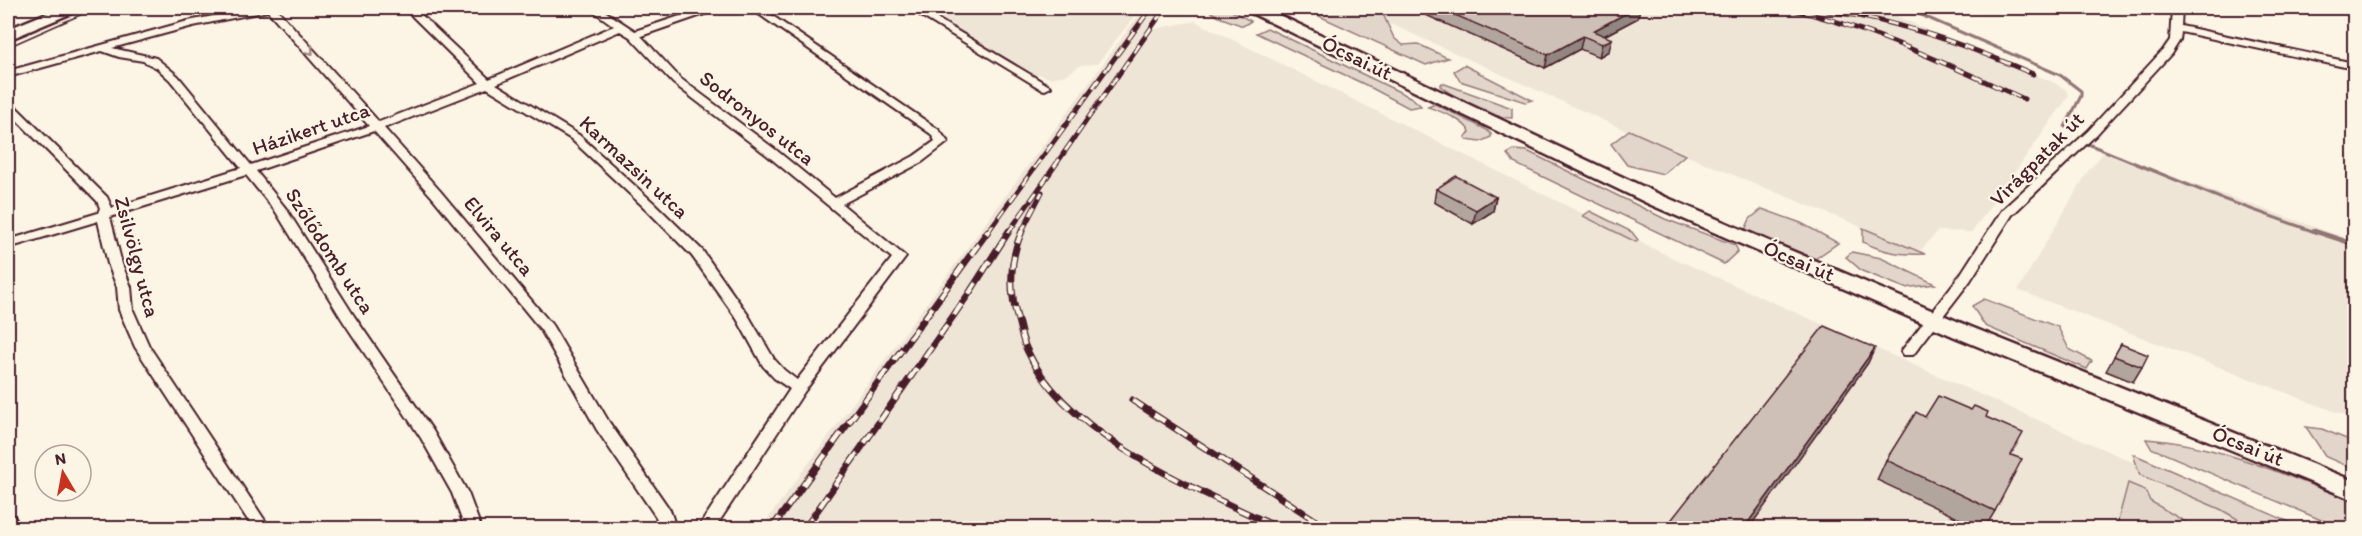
<svg xmlns="http://www.w3.org/2000/svg" width="2362" height="536" viewBox="0 0 2362 536" font-family="Itim,sans-serif">
	<style>
		.built { fill: #eee5d7 }
		.green { fill: #e2d5ca; stroke: #967a7a; stroke-width: 1.5 }
		.lines { fill: none; stroke-linecap: round; stroke-linejoin: round }
		.stream-far1 { stroke: #917474; stroke-width: 3 }
		.stream { stroke: #917474; stroke-width: 4.5 }
		.minor-casing { stroke: #4a1f2b; stroke-width: 4 }
		.primary-casing { stroke: #4a1f2b; stroke-width: 5 }
		.minor { fill: #fcf5e5; fill-rule: evenodd }
		.primary { fill: #fcf5e5; fill-rule: evenodd }
		.tram { stroke: #4a1f2b; stroke-width: 1.5 }
		.rail-far1-casing { stroke: #4a1f2b; stroke-width: 5 }
		.rail-casing { stroke: #4a1f2b; stroke-width: 7 }
		.rail-far1 { stroke: #fcf5e5; stroke-width: 3; stroke-dasharray: 10; stroke-linecap: butt }
		.rail { stroke: #fcf5e5; stroke-width: 4.5; stroke-dasharray: 13; stroke-linecap: butt }
		.wall { fill: #b2a59d; stroke: #4a1f2b; stroke-width: 1.5 }
		.shaded-wall { fill: #918680; stroke: #4a1f2b; stroke-width: 1.5 }
		.building { fill: #cfc0b7; stroke: #4a1f2b; stroke-width: 1.5 }
		.oneway { stroke: #a38a88 }
		.labels { text-anchor: middle; stroke-width: 4.5; stroke-linejoin: round; paint-order: stroke }
		.street-label { font-size: 21px; fill: #4a1f2b; stroke: #fcf5e5 }
	</style>
	<rect width="100%" height="100%" fill="#fcf5e5"/>
	<filter id="ink" filterUnits="userSpaceOnUse"><feTurbulence type="fractalNoise" baseFrequency=".0167" numOctaves="2"/><feDisplacementMap in="SourceGraphic" scale="12" xChannelSelector="R" yChannelSelector="G"/><feConvolveMatrix kernelMatrix="1 2 1 2 8 2 1 2 1" color-interpolation-filters="sRGB"/></filter>
	<g filter="url(#ink)">
		<path class="built" d="M918,8h223l-44,56 -16,1 -15,10 -16,3 -11,-4 -6,3z
			M1144,8h25l-15,21 41,-8 467,232 619,275h-1520z
			M1355,8h524l85,39 89,35 12,7 4,7 -97,136 -34,-1 -18,20 -289,-118z
			M2104,152l250,89v178l-336,-129 70,-119z"/>
		<path class="green" d="M1205,8h21l25,13 -8,5 -24,-9z
			M1316,8h57l9,4 12,26 9,7 15,-1 30,14 -22,7 -107,-49z
			M1267,28l145,70 9,8 -12,2 -43,-23 -110,-52z
			M1464,65l68,35 -7,2 -65,-21 -6,-10z
			M1442,83l70,25v10c-20,1 -55,-19 -72,-32z
			M1435,104l52,26 4,4v3l-11,5 -13,-2 -2,-3 5,-5c-7,-13 -28,-20 -42,-25z
			M1629,130l56,25 -22,19 -36,-9 -16,-21z
			M1514,150l13,1 138,68 70,26 3,6 -14,13 -210,-101 -7,-9z
			M1762,209l39,14 37,20 -23,16 -70,-29 5,-11z
			M1590,211l42,21 6,8 -2,2 -53,-26z
			M1863,228l62,26c-23,1 -40,-1 -62,-12z
			M1852,252l29,6 54,26 -30,4 -43,-17 -16,-14z
			M1984,299l74,28 11,22 23,12 -5,8 -102,-43 -13,-20z
			M2306,427l16,2 32,13v27l-28,-12z
			M2146,439c72,5 142,37 208,63v26h-14l-189,-80z
			M2133,454l170,74h-50l-33,-19 -80,-34z
			M2128,483l17,7 5,11 39,23 1,4h-74z"/>
		<g class="lines">
			<path class="stream-far1" d="M1905,8l155,67 21,16v5l-16,31
				M2088,144l132,54 98,35"/>
			<path class="stream" d="M2314,231l40,13"/>
			<g class="minor-casing">
				<path id="minor" d="M254,8h22l103,114 101,-39 -76,-75h10l75,71 125,-53 -25,-18h11l35,23 69,-23h13l-1,2 -75,26 40,43 95,71 59,48 79,-42 21,-15 -4,-7 -181,-126h11l178,122 9,12 -26,20 -80,42 64,53 -102,135 -89,136h-17l92,-139 -16,-11 -11,-12 -26,-47 -45,-63 -45,-46 -76,-71 -84,-51 -103,40 57,64 111,133 57,97 61,88 6,18h-16l-4,-11 -59,-87 -56,-100 -108,-132 -59,-67 -118,40 31,39 67,106 79,115 35,62 13,35h-16l-13,-35 -31,-55 -78,-117 -67,-109 -30,-37 -136,42 12,47 9,23 2,23 16,36 121,182h-17l-118,-181 -16,-37 -2,-23 -9,-23 -10,-43 -90,27v-8l90,-27 2,-5 -3,-7 -89,-90v-9l4,1 95,94 5,11 129,-40 -71,-88 -13,-12 -14,-7 -24,-4 -17,-6 -94,26v-6l180,-50zM268,11l101,115 -118,39 -73,-89 -22,-18 -44,-10 81,-22zM620,31l10,6 43,46 95,73 124,102 -95,122 -13,-10 -10,-11 -26,-44 -46,-65 -47,-46 -76,-69 -83,-51z
					M908,8h11l132,79 -6,3 -4,-1z
					M2172,8h10l-1,18 173,37v6l-173,-37 -1,8 -9,14 -75,81 -84,80 -42,66 -57,74h-10l-2,-3 2,-3 57,-74 42,-65 86,-79 75,-81 7,-10z
					M8,515l6,1 6,12h-12z"/>
			</g>
			<g class="primary-casing">
				<path id="primary" d="M59,8h20l-2,3 -69,29v-11z
					M1246,8h18l399,188 308,131 383,154v19l-399,-163 -306,-133 -402,-193z"/>
			</g>
			<use href="#minor" class="minor"/>
			<use href="#primary" class="primary"/>
			<path class="tram" d="M8,47l88,-39"/>
			<g class="rail-far1-casing">
				<path id="rail-far1" d="M1786,8c84,19 160,56 238,91
					M1828,11c72,10 138,34 205,63
					M987,233l164,-225
					M1008,233l157,-225
					M1021,233l21,-41"/>
			</g>
			<g class="rail-casing">
				<path id="rail" d="M1022,231c-13,30 -13,62 -3,93 2,9 4,18 8,26 39,87 171,140 252,178
					M1132,400l195,128
					M772,528l216,-297
					M805,528l165,-236 39,-61"/>
			</g>
			<use href="#rail-far1" class="rail-far1"/>
			<use href="#rail" class="rail"/>
		</g>
		<path class="wall" d="M1410,8h230l-2,10 -34,18 5,15 -10,6 -19,-8 -35,19z
			M1436,189l60,8 -3,14 -20,13 -39,-22z
			M2121,344l21,23 -9,15 -27,-11z
			M1925,417h61l25,38 -16,56 -10,17h-6l-102,-48 9,-20z"/>
		<path class="shaded-wall" d="M1636,8h4l-2,10 -44,23 -1,-10z
			M1583,36l-3,13 -35,19 3,-13z
			M1612,39l-3,12 -10,6 3,-13z
			M1496,197l-3,14 -20,13 3,-14z
			M1875,348l-7,15 -119,165h-5z"/>
		<path class="building" d="M1439,8h197l-43,23 19,8 -10,5 -19,-8 -35,19z
			M1456,176l40,21 -20,13 -40,-21z
			M1824,326l51,22 -131,180h-79z
			M2121,344l27,11 -6,12 -28,-11z
			M1938,396l33,14 3,-4 14,6 -2,5 37,16 -12,22 11,4 -27,52 -109,-51 30,-48 9,5z"/>
		<defs><path id="oneway-chevron" d="M-2-3.5L2.5 0L-2 3.5" fill="none" stroke-width="1.6" stroke-linecap="round" stroke-linejoin="round" transform="scale(1.5)"/></defs>
		<use class="oneway" href="#oneway-chevron" transform="translate(310 51) rotate(48)"/>
	</g>
	<g class="labels">
		<g class="street-label">
			<text transform="translate(1357 58) rotate(26)" y="7">Ócsai út</text>
			<text transform="translate(757 118) rotate(38)" y="7">Sodronyos utca</text>
			<text transform="translate(311 129) rotate(-19)" y="7">Házikert utca</text>
			<text transform="translate(2037 159) rotate(-45)" y="7">Virágpatak út</text>
			<text transform="translate(634 167) rotate(43)" y="7">Karmazsin utca</text>
			<text transform="translate(499 236) rotate(50)" y="7">Elvira utca</text>
			<text transform="translate(330 251) rotate(57)" y="7">Szőlődomb utca</text>
			<text transform="translate(137 257) rotate(75)" y="7">Zsilvölgy utca</text>
			<text transform="translate(1799 261) rotate(23)" y="7">Ócsai út</text>
			<text transform="translate(2248 446) rotate(22)" y="7">Ócsai út</text>
		</g>
	</g>
	<rect width="2362" height="536" fill="none" stroke="#fcf5e5" stroke-width="30"/>
	<rect x="15" y="15" width="2332" height="506" fill="none" stroke="#4a1f2b" stroke-width="2" filter="url(#ink)"/>
	<g transform="translate(63 473) rotate(350)"><circle r="28" fill="#fcf5e5" stroke="#b59f9b" stroke-width="1.5"/>
	<path d="M0-4.5L10 22L0 15L-10 22Z" fill="#c8321e"/>
	<text y="-9" font-size="16" font-weight="bold" text-anchor="middle" fill="#4a1f2b">N</text>
	</g>
</svg>
